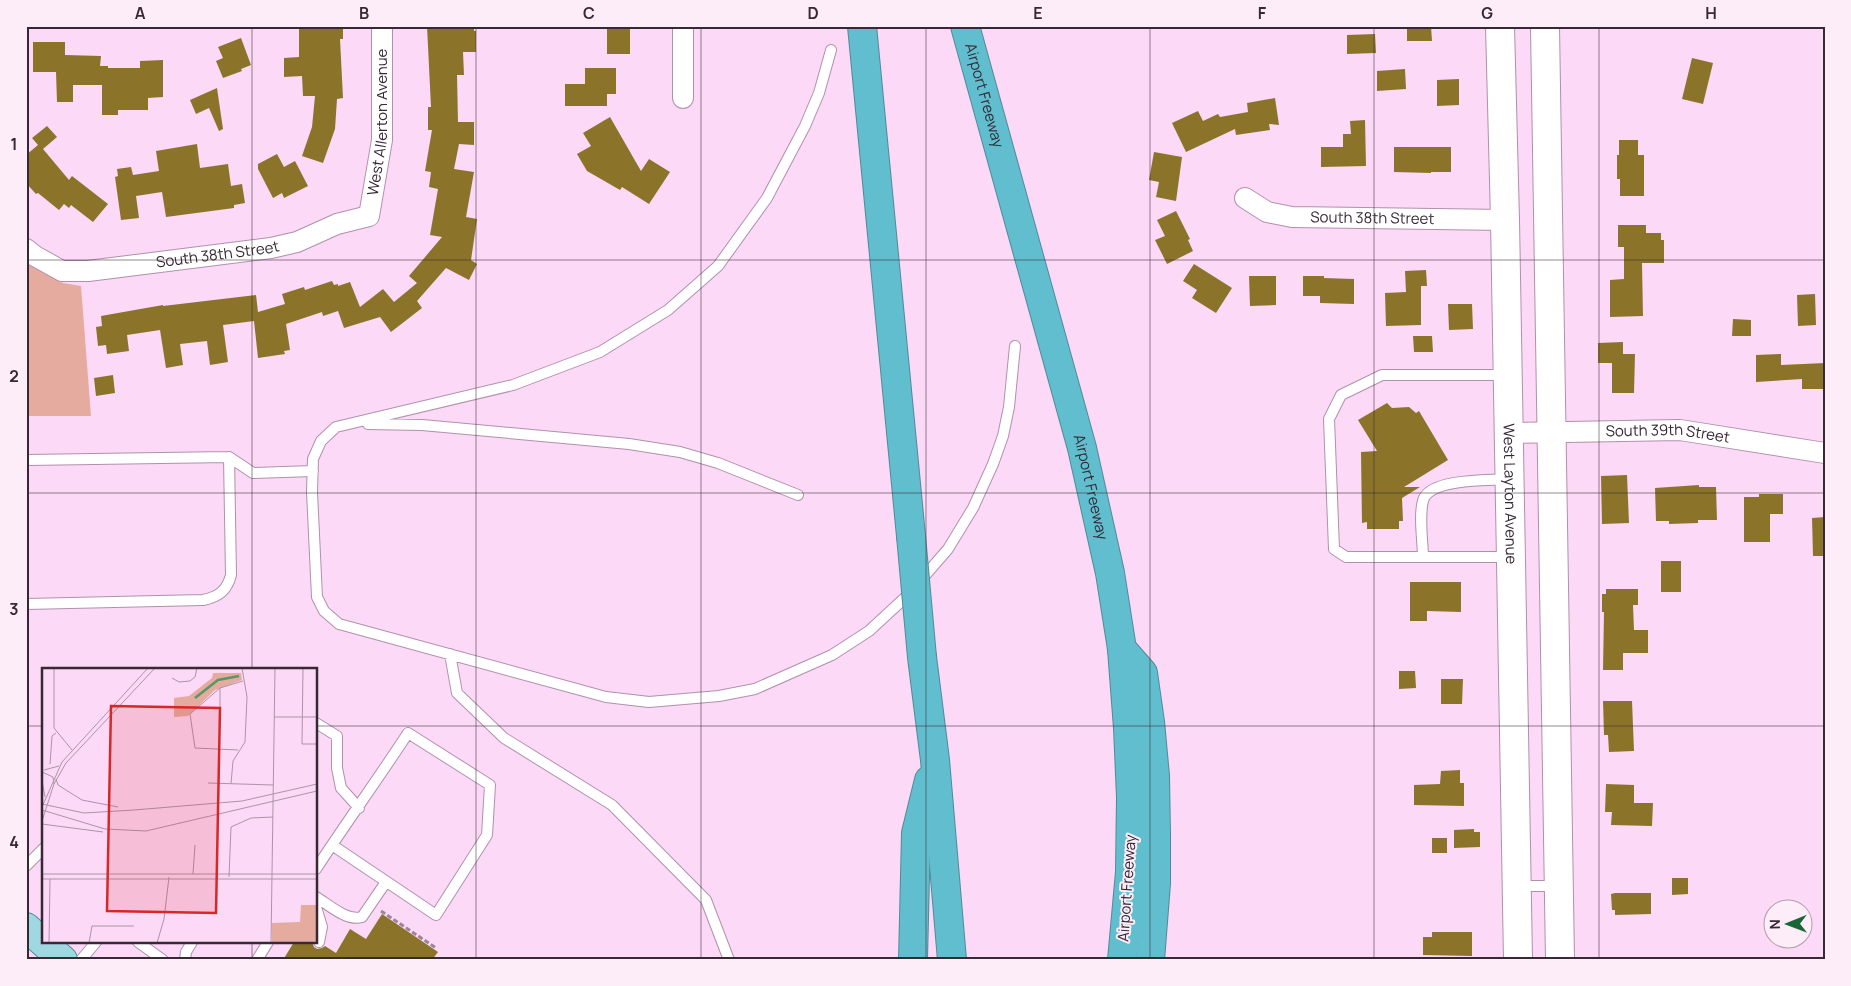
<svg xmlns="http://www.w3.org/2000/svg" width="1851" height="986" viewBox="0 0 1851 986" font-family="Manrope,sans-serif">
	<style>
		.green { fill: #e5ab9f }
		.building { fill: #8b742a }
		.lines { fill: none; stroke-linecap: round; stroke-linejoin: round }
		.lane-casing { stroke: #b190ac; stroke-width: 12 }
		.street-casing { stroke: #b190ac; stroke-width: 22 }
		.secondary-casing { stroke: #b190ac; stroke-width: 30 }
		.primary-casing { stroke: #528a99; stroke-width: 30 }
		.highway-casing { stroke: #528a99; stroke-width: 30 }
		.path { stroke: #9d8599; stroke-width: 3; stroke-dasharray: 5 2.5; stroke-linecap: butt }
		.lane { stroke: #fff; stroke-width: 10 }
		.street { stroke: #fff; stroke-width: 20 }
		.secondary { stroke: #fff; stroke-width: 28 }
		.primary { stroke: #a0d8e2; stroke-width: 28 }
		.highway { stroke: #61becf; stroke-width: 28 }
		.highway-bridge-casing { stroke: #528a99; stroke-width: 30; stroke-linecap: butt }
		.highway-bridge { stroke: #61becf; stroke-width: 28 }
		.grid { fill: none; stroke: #362934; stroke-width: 1; stroke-opacity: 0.55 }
		.labels { text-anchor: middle; stroke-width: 4; stroke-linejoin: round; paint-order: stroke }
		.street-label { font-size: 15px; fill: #362934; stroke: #fcedf9 }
		.inset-river { fill: none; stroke: #589769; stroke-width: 2.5 }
		.inset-road { fill: none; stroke: #ad93a8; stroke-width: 1 }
		.view { fill: #d62828; fill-opacity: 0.15; stroke: #d62828; stroke-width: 2.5 }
		.inset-edge { fill: none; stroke: #362934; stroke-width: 2.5 }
		.neatline { fill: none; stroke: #362934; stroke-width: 2 }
		.grid-label { font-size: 16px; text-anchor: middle; font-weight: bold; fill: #362934 }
	</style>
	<rect width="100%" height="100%" fill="#fcd9f6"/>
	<path class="green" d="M26,263l37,20 18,3 10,130h-65z"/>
	<path class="building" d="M299,26h44v13h-3l3,59 -6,1 -2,30 -12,34 -21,-7 10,-29 3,-31h-12l-1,-20 -18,1v-19l15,-1z
		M427,26h47v5h2v21h-13l1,23h-7l1,47h16v23l-15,-1 -5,25 20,3 -8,45 11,2 -6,41 6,4 -8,16 -23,-12 -29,33 5,7 -31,24 -11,-15 -36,11 -6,-17 -15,5 -1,-4 -36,12 4,26 -6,1 1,3 -27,4 -4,-37 -31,4 5,37 -18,3 -3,-24 -27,3 3,21 -17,3 -6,-38 -33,5 2,16 -22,3 -1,-9 -8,1 -2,-19 6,-1 -1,-10 62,-11v1l93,-11 2,17 27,-8 -3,-10 22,-7 1,3 27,-9 2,4 4,-1v2l12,-4 10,25 23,-18 11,13 23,-19 -8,-7 33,-39 -12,-2 8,-46 -9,-2 2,-15 -6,-1 7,-41h-4v-23h3z
		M607,26h23v28h-23z
		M1407,26h24l1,15h-25z
		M1375,34l1,19 -29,1v-19z
		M241,38l10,27 -10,4 1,2 -19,7 -7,-17 7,-3 -5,-11z
		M33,42h32v13l36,1 -1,10h8v2h32v-7l23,-1v37l-15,1v12h-30v5h-16v-30h-29v17h-16l-1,-30h-23z
		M1692,58l21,5 -10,41 -21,-5z
		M585,68h31v26h-9v12h-42v-22h20z
		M1405,69l1,20 -29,2v-20z
		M1459,79v26l-22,1v-26z
		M217,88l6,41 -4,2 -10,-23 -13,6 -6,-14z
		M1275,98l4,27 -10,-1 1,6 -34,5 -1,-6 -49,23 -14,-29 26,-12 5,10 15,-7 2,3 28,-5 -1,-9z
		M610,117l31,54 8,-12 21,13 -21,32 -27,-17 -2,3 -33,-19 -10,-17 14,-8 -8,-13z
		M1365,120l1,46 -45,1v-20h22v-13h8l-1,-13z
		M47,126l10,11 -14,12 26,31 3,-4 36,28 -15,18 -22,-17 -2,3 -5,-4 -5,6 -21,-17 -2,1 -10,-11v-28l12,-10 -6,-7z
		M1619,140h19v15h6v41h-24v-17h-3v-24h2z
		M197,144l3,24 28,-4 3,22 11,-2 3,19 -11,2v3l-68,9 -4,-25 -26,4 3,22 -18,2 -6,-43 3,-1 -1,-7 14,-2 2,8 26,-4 -3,-20z
		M1394,147h57v25h-20v1l-37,-1z
		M1154,152l28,5 -6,44 -20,-4 3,-15 -10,-2z
		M277,154l7,13 11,-6 13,25 -24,12 -2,-5 -9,5 -15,-29v-5z
		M1176,211l14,28 -2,1 5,11 -26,13 -12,-24 10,-4 -8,-16z
		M1618,225h28v8h15v7h3v23h-22l1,53 -33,1v-37l14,-1v-32h-6z
		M1194,264l38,24 -16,25 -24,-15 5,-8 -14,-9z
		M1426,270l1,16h-6v39l-35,1 -1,-33 21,-1 -1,-21z
		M1249,276h27v29l-26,1z
		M1303,276h21v2l30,1v25l-34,-1v-7h-17z
		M1815,294l1,31 -18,1 -1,-31z
		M1448,304h24l1,25 -24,1z
		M1733,319l18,1v16h-19z
		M1413,336h19l1,16h-19z
		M1623,342v12h12l-1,39h-22v-30h-14v-20z
		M1781,354v11l44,-2v26h-23v-10l-46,3v-27z
		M113,375l2,18 -19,3 -2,-18z
		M1387,403l5,5 17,-1 7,6 3,-2 29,49 -44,27h16l-18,11 1,23h-4v8h-32v-7l-5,1 -1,-71 16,-1 -19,-31z
		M1627,475l2,48 -27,1 -1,-48z
		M1699,485v2h17l1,33h-19v3l-29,1v-3h-13l-1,-33z
		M1759,494h24v20h-13v28h-26v-45h15z
		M1825,517v39h-12l-1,-38z
		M1661,561h20v31h-20z
		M1410,582h51v30l-34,-1v10h-17z
		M1606,589h32v16h-5l1,25h14v23h-25v17h-20l1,-58h-2v-18h4z
		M1399,671h16l1,17 -17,1z
		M1441,679h22l-1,25h-21z
		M1603,701h29l2,50 -25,1 -1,-17h-4z
		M1460,770v13h4v23l-50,-1v-20l26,-1 1,-13z
		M1606,784l28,1v18h19l-1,23 -41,-1 1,-13h-7z
		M1474,829v3h6v15l-26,1v-18z
		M1432,838h15v15h-15z
		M1672,878h16v16l-16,1z
		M1615,893h36v21l-36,1v-5h-3l-1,-16z
		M382,914l56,38 -6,8h-149l11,-18h18l2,5 3,2 5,-1 3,-2 11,7 14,-24 16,10z
		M1432,932h40v24l-49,-1v-18h9z"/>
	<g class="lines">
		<g class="lane-casing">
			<path id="lane" d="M831,50l-12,43 -14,33 -38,72 -49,68 -50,44 -68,42 -87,33 -177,42 -15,14 -8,18 -1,33 5,105 7,14 15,13 267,73 43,5 70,-6 36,-7 77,-34 37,-24 39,-36 40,-46 25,-41 20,-44 10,-28 6,-29 6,-61
				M1507,375h-125l-41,20 -12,24 5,130 12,8h164
				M368,424l54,1 207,19 51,8 38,11 80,32
				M229,457l24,16 60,-2
				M26,460l203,-3 2,118c-4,16 -13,22 -28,25l-177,4
				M1423,557c0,-15 -5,-45 1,-59 10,-20 66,-17 85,-19
				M450,654l7,39 47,45 108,67 94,95 23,60
				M316,723l21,13v32l4,20 18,20
				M26,866l18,-18
				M316,869c30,-46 62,-90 92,-136l82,52 -3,50 -51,80 -104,-70
				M1517,886h41
				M316,897c12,7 31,25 46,20l24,-35
				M316,907l6,20 -3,15
				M138,942l25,18
				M81,960l15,-18
				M185,960l1,-8 6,-10
				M257,960l11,-18"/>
		</g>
		<g class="street-casing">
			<g id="street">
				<path d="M683,26v72"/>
				<path id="s1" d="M1245,198l22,14 25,5 213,3"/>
				<path id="s2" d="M26,249l9,7 27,15h26l183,-23 26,-6 40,-18 32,-8 13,-76v-114"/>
				<path id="s3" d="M1509,433l171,-3 145,23"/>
			</g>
		</g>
		<g class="secondary-casing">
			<g id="secondary">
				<path id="s4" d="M1500,26l5,194 13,740"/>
				<path d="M1545,26l15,934"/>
			</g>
		</g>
		<g class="primary-casing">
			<path id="primary" d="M26,927l37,33"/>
		</g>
		<g class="highway-casing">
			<g id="highway">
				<path d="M862,26l49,510"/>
				<path id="s5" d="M965,26l117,422 28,125 12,76 6,79 3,69 -1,75 -8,88"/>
				<path d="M1122,649l21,24 7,49 5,54 1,58v49l-6,77"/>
				<path d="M922,657l13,103 17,200"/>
				<path d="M913,960l3,-127 13,-53"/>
			</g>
		</g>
		<path class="path" d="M381,911l55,37"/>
		<use href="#lane" class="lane"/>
		<use href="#street" class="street"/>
		<use href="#secondary" class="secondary"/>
		<use href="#primary" class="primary"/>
		<use href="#highway" class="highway"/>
		<g class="highway-bridge-casing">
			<path id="highway-bridge" d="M911,536l11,121"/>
		</g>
		<use href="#highway-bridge" class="highway-bridge"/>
	</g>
	<path class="grid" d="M252,26v644M476,26v934M701,26v934M926,26v934M1150,26v934M1374,26v934M1599,26v934M26,260h1799M26,493h1799M26,726h18M316,726h1509M252,942v18"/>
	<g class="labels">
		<g class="street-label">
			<text dy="5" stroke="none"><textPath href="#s5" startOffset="72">Airport Freeway</textPath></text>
			<text dy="5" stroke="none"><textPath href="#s2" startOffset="451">West Allerton Avenue</textPath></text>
			<text dy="5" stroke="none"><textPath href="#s1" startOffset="132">South 38th Street</textPath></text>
			<text dy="5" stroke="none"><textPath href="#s2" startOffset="199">South 38th Street</textPath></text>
			<text dy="5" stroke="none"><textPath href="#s3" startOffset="159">South 39th Street</textPath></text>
			<text dy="5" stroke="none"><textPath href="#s5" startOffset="478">Airport Freeway</textPath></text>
			<text dy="5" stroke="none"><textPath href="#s4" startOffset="468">West Layton Avenue</textPath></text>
			<text transform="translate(1127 888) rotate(-86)" y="5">Airport Freeway</text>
		</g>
	</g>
	<g transform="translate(42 668)">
		<rect width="275" height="275" fill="#fcd9f6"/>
		<path d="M171,5h28l1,7 -27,10 -27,26 -14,1v-19l15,-2 23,-18zM259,237h16v38h-45v-20l28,-1z" fill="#e5ab9f"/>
		<path class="inset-river" d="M153,30l23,-18 21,-4"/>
		<path class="inset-road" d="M12,0v60l18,22M261,0l-1,76h15M130,10l7,4 11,-1 5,-4 2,-9M178,20v35M232,49h43M196,82l-43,-2 -5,-34 30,-26 23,-7M8,96l2,-28 4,-3M2,102l15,-4M0,104l11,5 1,7M14,111l2,6 24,15 36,7M0,113l3,16M166,115l65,2M189,116l2,-23 12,-19 2,-45 -5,-29M0,136l42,9 50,-3 108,-9 75,-17M0,139l20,-45 86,-94M0,142l63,19 41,2 171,-40M0,153l12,-37 12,-21 89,-95M0,156l61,8M0,206h275M151,206l2,-29M187,209l2,-50 20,-9 22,-1M0,211h275M7,275l1,-64M47,275l3,-17h42M115,275l7,-24 5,-42M229,275l4,-275"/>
		<path class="view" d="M69,38l109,2 -4,205 -109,-2z"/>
		<rect width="275" height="275" class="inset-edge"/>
	</g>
	<rect width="1851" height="986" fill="none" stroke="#fcedf9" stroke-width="55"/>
	<g transform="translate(1788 924) rotate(269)"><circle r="24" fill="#fcedf9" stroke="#ad9faa"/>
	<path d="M0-4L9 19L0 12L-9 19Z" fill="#186635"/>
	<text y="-8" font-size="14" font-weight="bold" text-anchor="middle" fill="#362934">N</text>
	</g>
	<rect x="28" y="28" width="1796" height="930" class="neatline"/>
	<g class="grid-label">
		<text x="140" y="19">A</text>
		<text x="364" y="19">B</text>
		<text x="589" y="19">C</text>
		<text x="813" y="19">D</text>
		<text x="1038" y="19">E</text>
		<text x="1262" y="19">F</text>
		<text x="1487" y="19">G</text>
		<text x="1711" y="19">H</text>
		<text x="14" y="150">1</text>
		<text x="14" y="382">2</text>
		<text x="14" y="615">3</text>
		<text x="14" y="848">4</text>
	</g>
</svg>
